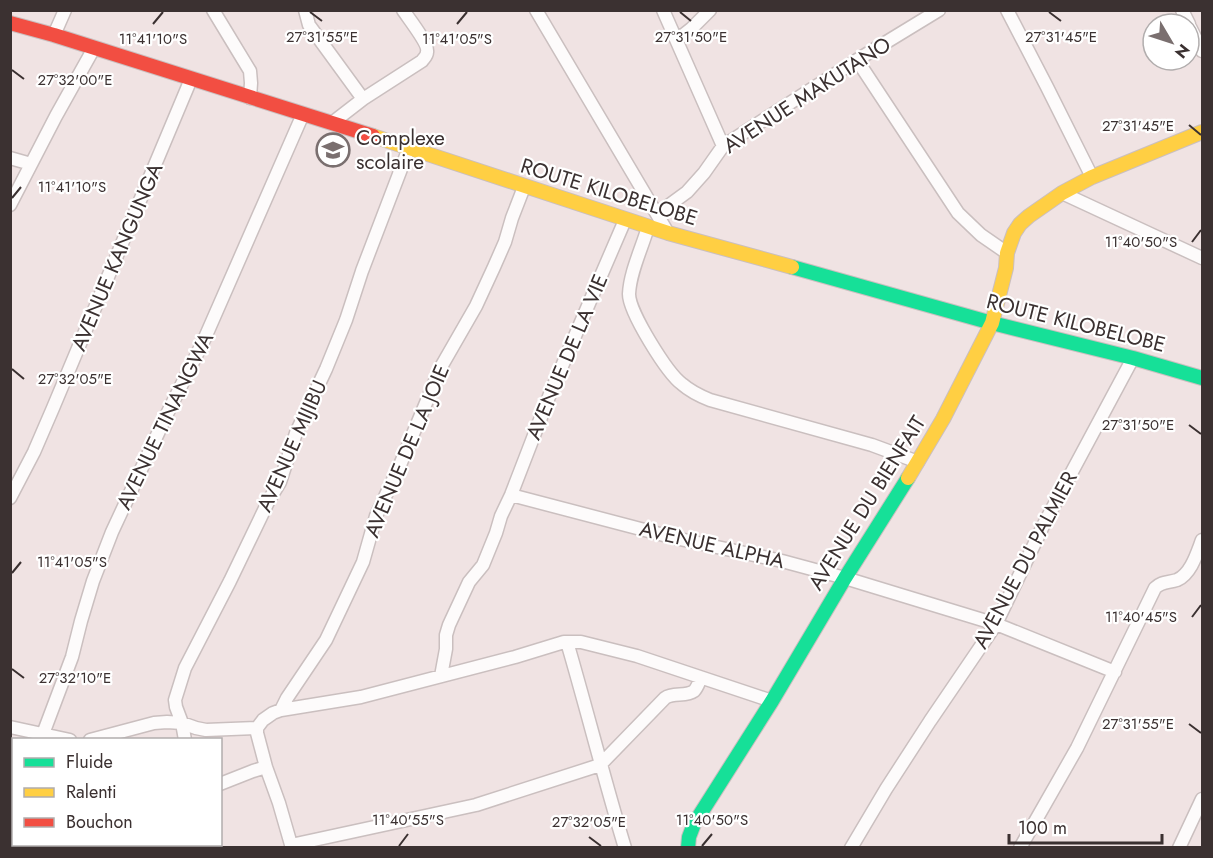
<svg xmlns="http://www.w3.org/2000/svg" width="1213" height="858" viewBox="0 0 1213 858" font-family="Jost,sans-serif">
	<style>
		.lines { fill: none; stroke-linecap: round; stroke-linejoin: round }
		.street-casing { stroke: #cabfbf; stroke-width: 15 }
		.fast-casing { stroke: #cabfbf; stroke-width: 16 }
		.slow-casing { stroke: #cabfbf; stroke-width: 16 }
		.jam-casing { stroke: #cabfbf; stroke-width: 16 }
		.street { stroke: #fdfbfb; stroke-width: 12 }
		.fast { stroke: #16e098; stroke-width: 14 }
		.slow { stroke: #ffcf43; stroke-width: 14 }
		.jam { stroke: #f24e42; stroke-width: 14 }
		.ticks { fill: none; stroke: #3b3131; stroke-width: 2 }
		.labels { text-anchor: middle; stroke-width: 4.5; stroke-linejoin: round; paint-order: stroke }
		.street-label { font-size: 21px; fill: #3b3131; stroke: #fff }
		.poi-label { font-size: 21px; fill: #3b3131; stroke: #fff; text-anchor: start }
		.ticks-label { font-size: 15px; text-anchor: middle; fill: #3b3131; stroke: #fff; stroke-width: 4.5; stroke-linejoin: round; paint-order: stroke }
	</style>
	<rect width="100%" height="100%" fill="#f0e3e3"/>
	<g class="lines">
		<g class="street-casing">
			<path id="street" d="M213,10l37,61 1,12 -1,15
				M305,10l4,15 54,74 -31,24
				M536,10l132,223
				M663,10l60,136
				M1007,10l40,77 45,90
				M1182,10l7,14
				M1189,25l13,26
				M54,35l11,-25
				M677,40l14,-11 19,-19
				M857,60l101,153 23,22 26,18
				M363,99l59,-38c2,-3 5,-5 5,-9 2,-8 -18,-33 -24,-42
				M10,158l21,6
				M1062,193l140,65
				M10,205l46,-89 38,-68
				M657,214l30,-22 17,-19 19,-27 134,-86 82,-50
				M648,227c-6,21 -18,45 -19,67 0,18 38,79 53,90 8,7 18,12 28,16l162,45 46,17
				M511,495l164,43 107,23 63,17 151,46 119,48
				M10,498l24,-46 19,-44 138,-329
				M567,642c20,68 37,137 58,206
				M441,676l5,-27v-14l3,-10 20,-43 14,-17 13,-32 5,-17 10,-21 39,-101 75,-174
				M281,710l6,-12 39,-58 37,-78 13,-46 24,-51 41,-98 35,-61 18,-39 11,-25 7,-24 12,-31
				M10,727l60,13
				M43,734l29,-77 9,-36 12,-40 19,-49 54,-116 38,-76 99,-226
				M90,740l64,-17 13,-1 15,1 14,5 10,2 51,-2
				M185,740l-3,-17 -6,-16 -1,-7 10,-32 45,-87 39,-81 11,-18 16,-49 30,-64 20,-49 16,-49 47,-123
				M220,784l33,-13 13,-4
				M10,823l4,-1
				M291,845l185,-40 124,-40 65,-67c8,-6 21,-1 29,-7 3,-3 5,-9 7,-13
				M292,848l-13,-45 -13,-36 -9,-34v-5l6,-8 10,-7 8,-3 80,-13 154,-40 49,-15h17l56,14 135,45
				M851,848l35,-59 44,-68 66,-97 48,-100 89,-166
				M1020,848l57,-100 78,-160c7,-7 13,-5 22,-8 14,-6 20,-27 25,-40
				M1179,848l23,-49"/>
		</g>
		<g class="fast-casing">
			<path id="fast" d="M792,267l200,56 141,35 69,20
				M688,848l1,-11 5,-13 78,-123 73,-123 63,-100"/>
		</g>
		<g class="slow-casing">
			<path id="slow" d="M373,136l295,97 124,34
				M908,478l35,-59 49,-96 14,-55 1,-15 7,-20 6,-9 9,-8 33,-23 30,-16 110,-45"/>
		</g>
		<g class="jam-casing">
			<path id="jam" d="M10,23l44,12 319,101"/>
		</g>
		<use href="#street" class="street"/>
		<use href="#fast" class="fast"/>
		<use href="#slow" class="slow"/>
		<use href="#jam" class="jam"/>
	</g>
	<path class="ticks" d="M310,12l12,9M680,12l11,9M1049,12l12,9M153,24l10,-12M457,24l10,-12M12,70l12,9M1189,125l12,10M12,198l9,-11M1192,242l9,-12M12,369l12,10M1189,425l12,9M12,573l9,-11M1192,617l9,-12M12,669l12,9M1189,724l12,9M589,837l12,9M399,846l9,-12M702,846l10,-12"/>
	<defs>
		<g id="school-ring" transform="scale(1.725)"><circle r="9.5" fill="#fff" stroke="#7a6f6f" stroke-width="1.5"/><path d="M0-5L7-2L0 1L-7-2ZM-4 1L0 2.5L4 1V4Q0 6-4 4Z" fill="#7a6f6f"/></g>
	</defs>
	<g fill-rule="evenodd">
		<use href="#school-ring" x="333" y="150"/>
	</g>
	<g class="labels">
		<g class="street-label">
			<text transform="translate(807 95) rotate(-33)" y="7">AVENUE MAKUTANO</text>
			<text transform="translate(609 192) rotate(17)" y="7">ROUTE KILOBELOBE</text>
			<text transform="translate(117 257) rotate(-67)" y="7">AVENUE KANGUNGA</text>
			<text transform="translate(1076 323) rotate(14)" y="7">ROUTE KILOBELOBE</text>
			<text transform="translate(567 357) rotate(-67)" y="7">AVENUE DE LA VIE</text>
			<text transform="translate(165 421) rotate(-64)" y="7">AVENUE TINANGWA</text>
			<text transform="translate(292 446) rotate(-66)" y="7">AVENUE MIJIBU</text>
			<text transform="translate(407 451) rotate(-67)" y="7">AVENUE DE LA JOIE</text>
			<text transform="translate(867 503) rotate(-58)" y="7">AVENUE DU BIENFAIT</text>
			<text transform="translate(712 545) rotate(13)" y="7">AVENUE ALPHA</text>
			<text transform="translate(1025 560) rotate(-62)" y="7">AVENUE DU PALMIER</text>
		</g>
		<g class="poi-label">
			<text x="356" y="145">Complexe<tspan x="356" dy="24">scolaire</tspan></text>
		</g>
	</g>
	<g class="ticks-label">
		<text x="322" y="42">27°31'55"E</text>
		<text x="1061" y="42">27°31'45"E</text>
		<text x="691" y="42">27°31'50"E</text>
		<text x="153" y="44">11°41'10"S</text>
		<text x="457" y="44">11°41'05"S</text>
		<text x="75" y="85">27°32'00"E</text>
		<text x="1138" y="131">27°31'45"E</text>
		<text x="72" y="192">11°41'10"S</text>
		<text x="1141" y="247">11°40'50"S</text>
		<text x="75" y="384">27°32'05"E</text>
		<text x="1138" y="430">27°31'50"E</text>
		<text x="72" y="567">11°41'05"S</text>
		<text x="1141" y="622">11°40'45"S</text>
		<text x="75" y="683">27°32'10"E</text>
		<text x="1138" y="729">27°31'55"E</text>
		<text x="408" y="825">11°40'55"S</text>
		<text x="712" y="825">11°40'50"S</text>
		<text x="589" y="827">27°32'05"E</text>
	</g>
	<rect width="1213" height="858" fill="none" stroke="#3b3131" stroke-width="24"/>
	<rect x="12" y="738" width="210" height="108" fill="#ffffff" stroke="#b1adad" stroke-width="1.5"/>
	<rect x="24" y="758" width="30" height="9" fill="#16e098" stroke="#b1adad" stroke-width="1.5"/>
	<text x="66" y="768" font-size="18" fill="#3b3131">Fluide</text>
	<rect x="24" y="788" width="30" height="9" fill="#ffcf43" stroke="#b1adad" stroke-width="1.5"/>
	<text x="66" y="798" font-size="18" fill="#3b3131">Ralenti</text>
	<rect x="24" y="818" width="30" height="9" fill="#f24e42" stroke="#b1adad" stroke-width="1.5"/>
	<text x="66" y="828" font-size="18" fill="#3b3131">Bouchon</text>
	<g transform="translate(1171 42) rotate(129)"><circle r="28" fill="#ffffff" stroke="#b1adad" stroke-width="1.5"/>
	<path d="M0-4.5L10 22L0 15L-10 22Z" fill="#7a6f6f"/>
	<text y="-9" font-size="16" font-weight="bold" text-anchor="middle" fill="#3b3131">N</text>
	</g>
	<path d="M1009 834v9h153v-9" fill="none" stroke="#3b3131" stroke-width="3"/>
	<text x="1018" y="834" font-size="18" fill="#3b3131" stroke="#ffffff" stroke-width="4.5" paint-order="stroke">100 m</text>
</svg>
